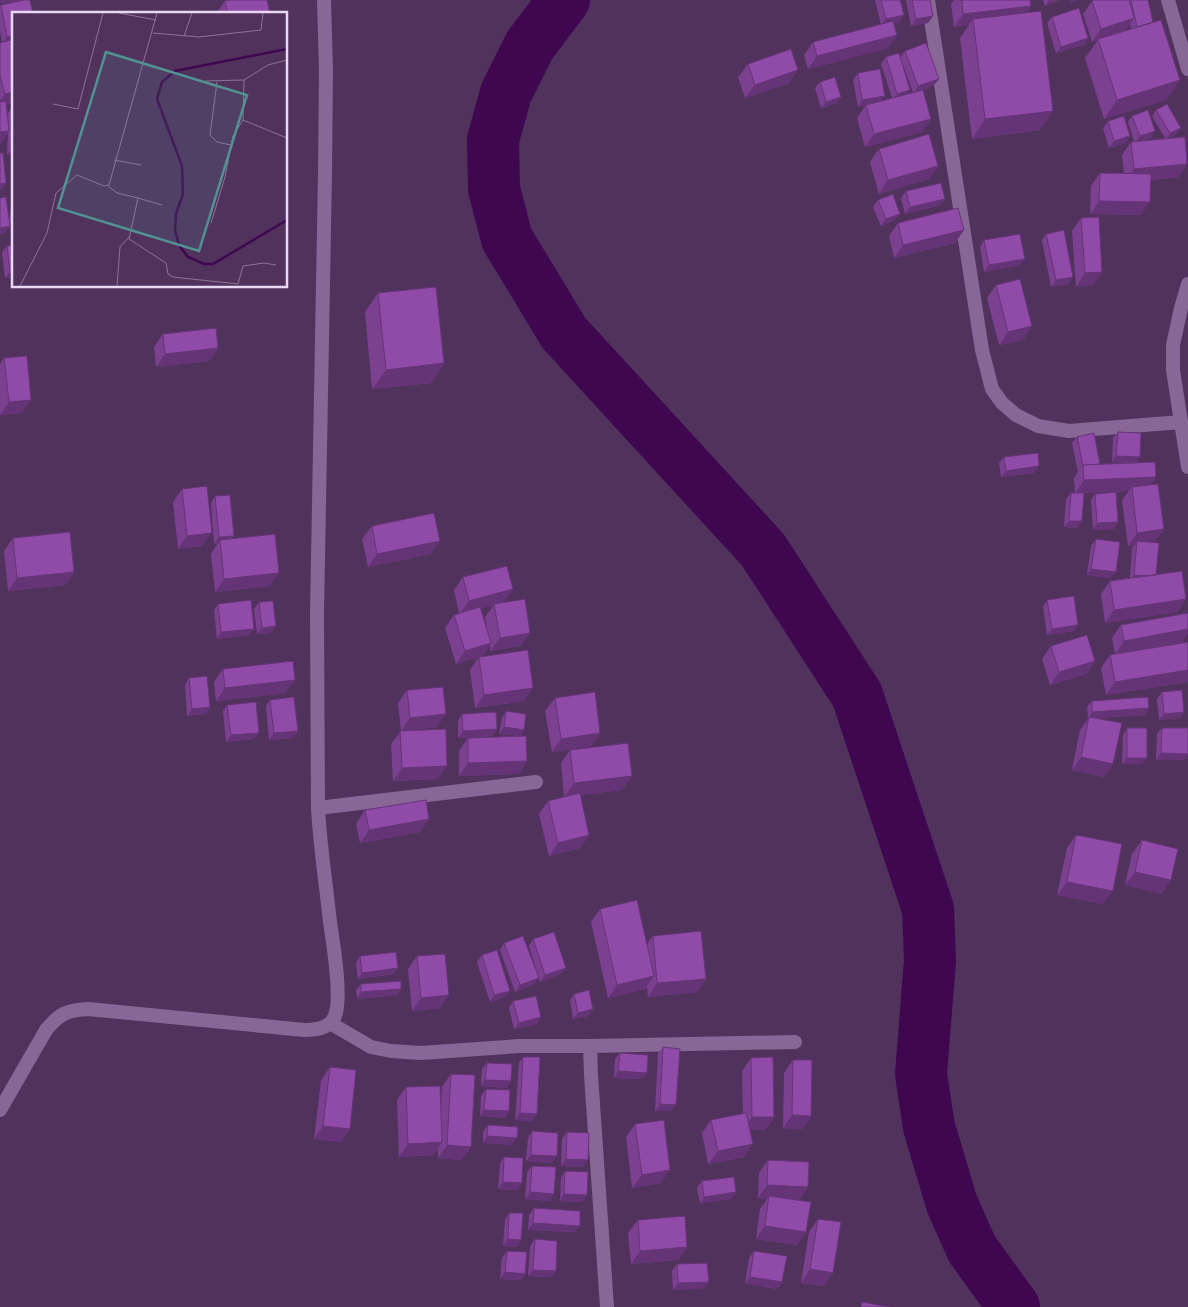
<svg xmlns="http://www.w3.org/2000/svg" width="1188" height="1307" viewBox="0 0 1188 1307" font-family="Karla,sans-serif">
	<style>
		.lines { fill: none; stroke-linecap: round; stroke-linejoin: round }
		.river { stroke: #3f0750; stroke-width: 52 }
		.minor { stroke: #886695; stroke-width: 14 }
		.wall { fill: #7c4091; fill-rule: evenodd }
		.shaded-wall { fill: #653476 }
		.building { fill: #904ba9; stroke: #653476 }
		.inset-river { fill: none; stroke: #3f0750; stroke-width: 2.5 }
		.inset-road { fill: none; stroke: #8e7498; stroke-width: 1 }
		.view { fill: #519395; fill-opacity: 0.15; stroke: #519395; stroke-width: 2.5 }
		.inset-edge { fill: none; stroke: #ead7f1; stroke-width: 2.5 }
	</style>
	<rect width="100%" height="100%" fill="#51325d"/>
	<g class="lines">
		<path class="river" d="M564,0l-34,45 -24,48 -13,47 1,49 13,50 57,94 199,217 94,145 71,214 2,51 -9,114 8,53 23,77 20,45 42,58"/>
		<path class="minor" d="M928,0l54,350 10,39 10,14 14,12 22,11 31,5 112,-9
			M1168,0l20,69
			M1188,284l-7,24 -8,37v25l15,97
			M318,808l218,-26
			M330,1023l41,24 20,4 30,2 98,-7h71l1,29 16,232
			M590,1046l205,-4
			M0,1110l46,-80c13,-16 21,-20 42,-21l216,21c11,0 25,-2 30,-12 9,-16 -1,-76 -4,-96 -4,-38 -10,-76 -12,-114l-1,-194 8,-440 1,-104 -2,-70"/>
	</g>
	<path class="wall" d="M0,0h30l-16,14v89l-8,2 2,14v-6l6,-9v51h-7l1,-22 -8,11v-101l2,-1 -2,-11v-25l1,-1 21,-5 -22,3z
		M875,0h25l4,15 -5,7 -5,1 3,12 -9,13 -80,21 -4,-14 9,-13 68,-17z
		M906,0h24l-2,23 -17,3z
		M954,0l77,6 -4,6 13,118 -68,9 -12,-101 9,-13 -15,2 -3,-23z
		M1043,0h17l-15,6z
		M1129,0h19l5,22 27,58 -14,20 -62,19 -19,-61 13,-18 -6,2 -9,-28 9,-13h37zM1130,24l1,5 -6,2z
		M225,1l45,13h-54z
		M1052,17l36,21 -4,7 -28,8 -9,-30z
		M905,51l34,28 -5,6 -12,5 9,29 -9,13 -57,15 -8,-29 9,-13 -8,2 -5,-27 5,-7 24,28 10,-3 -11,-34 5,-7 21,37 6,-2 -13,-35z
		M748,64l41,19 -44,15 -7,-21z
		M820,82l17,21 -16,5 -6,-20z
		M1156,110l25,18 -5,6 -7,4 18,26 -9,13 -27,3 -10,35 -51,-1 1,-28 9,-13h24l-2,-18 9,-13 3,-1 -6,-19 4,-6 19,22 -9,3 23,-3 -13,-22z
		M1108,121l18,22 -17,5 -6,-20z
		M879,149l59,17 -9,13 -50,15 -9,-32z
		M906,191l39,8 -5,6 -35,9 -4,-16z
		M0,198l9,23 2,-15 3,-4v23h-4v1l-5,7 -5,1z
		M878,200l17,20 -14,6 -8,-19z
		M1081,218l21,54 -9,13 -17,2 -4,-56z
		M898,223l66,7 -9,13 -61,15 -5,-22z
		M1046,234l27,43 -5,7 -17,3 -9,-47z
		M984,240l36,25 -36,7 -4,-25z
		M14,245v33h-9l-3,-26 5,-6z
		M996,285l36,41 -9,14 -24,5 -12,-47z
		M378,293l66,70 -13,20 -59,6 -7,-77z
		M163,334l55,14 -9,13 -53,6 -2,-20z
		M4,358l18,55 -22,2v-51z
		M1118,432l18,31 20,14 -6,8 5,57h-2l3,33 30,24 -9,13 -72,11 -4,-29 9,-13 20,-3 2,-30 3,-3 -7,1 -6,-46 7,-9 -45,2 -6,35 -14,-1 2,-28 5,-6h4l-1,-15 4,-6 -6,-29 5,-6 23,27 27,-1 -15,-1 1,-24z
		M1004,457l30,16 -33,4 -2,-14z
		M182,489l20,57 -24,3 -5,-47z
		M1095,494l23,28 -4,7 -21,1 -2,-30z
		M215,496l19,40 -2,3 38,47 -55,6 -4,-38 7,-11 -4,1 -3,-41z
		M372,526l59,28 -63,13 -6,-28z
		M13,538l61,34 -9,13 -57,6 -4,-40z
		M1096,539l15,39 -24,-3 4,-29z
		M463,577l50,12 -9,13 17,44 -31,5v-6l-8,11 -3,1 45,44 -49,7 -5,-38 9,-13 -23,7 -11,-36 9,-13 5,-2 -5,-23zM494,605l-9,12 2,11 -6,-20z
		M1047,600l27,31 -27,4 -4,-28z
		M259,602l12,31 -14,1 -3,-25z
		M218,604l31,31 -32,4 -3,-29z
		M1188,613v20l-6,9 -42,8 48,-8v40l-82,13 -5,-27 9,-13 5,-1 -3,-16 9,-13z
		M1051,646l44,15 -9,13 -36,11 -8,-26z
		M223,669l63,24 -70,8 -2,-19z
		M189,678l21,29 -4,7 -19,2 -2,-31z
		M407,690l30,37 -35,4 36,48 -45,2 -2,-37 10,-13 -3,-28z
		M1162,692l22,20 -4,6 -21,2 -2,-21z
		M555,698l45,35 -9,13 -39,6 -7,-41z
		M270,700l28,31 -5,7 -24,2 -3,-34z
		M1092,701l57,7 -5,7 -47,3 7,59 -32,-7 8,-40 8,-11 -1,-12z
		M227,705l27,34 -28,3 -3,-31z
		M506,711l18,19 -4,6 -21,-2 3,-16z
		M462,714l35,15 -5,7 -34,2v-17z
		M1127,728l15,36h-20l1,-29z
		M1162,728h26v27l-4,5h-28l1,-26z
		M468,738l59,23 -9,13 -59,2v-25z
		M570,750l52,40 -42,5 9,40 -9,13 -31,8 -10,-42 9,-13 16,-4 -3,-34z
		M365,810l64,9 -9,13 -60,11 -4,-19z
		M1076,835l27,69 -46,-9 10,-47z
		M1142,840l20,54 -37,-9 7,-31z
		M600,909l47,35 6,-8 53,43 -9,13 -49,5 -1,-10 -2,2 -37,9 -17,-76z
		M533,939l28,35 -21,8 -11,-36z
		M504,943l30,41 -19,8 -15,-42z
		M482,955l28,36 -5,6 -15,5 -13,-40z
		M360,956l38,12 -5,6 -35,5 -2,-16z
		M417,956l23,52 -28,3 -4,-42z
		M361,984l36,11 -40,4 -1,-9z
		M574,994l19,15 -5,7 -15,3 -3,-19z
		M513,1001l28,16 -4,7 -23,5 -5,-21z
		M663,1047l8,64h-16l3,-57z
		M620,1053l22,26 -28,-1 1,-19z
		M523,1057l14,57 -5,7 -17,-1 4,-57z
		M751,1058l23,59 -9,13h-15l-6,27 -36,7 -6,-31 9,-13 32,-6 -1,-43z
		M793,1060l18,56 -9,13 -19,-1 1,-55z
		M487,1063l24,18 -5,7 -25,-2 1,-17z
		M330,1067l20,62 -9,13 -27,-3 7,-59z
		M451,1074l20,73 -10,13 -23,-2v-10l-5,7 -34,2 -2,-57 9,-13 35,19 1,-19z
		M486,1089l23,22 -4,7 -25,-2 1,-20z
		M635,1124l26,59 -29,5 -6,-51z
		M488,1125l24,20 -29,-2v-11z
		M532,1131l20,32 -26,-2 2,-23z
		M567,1132l16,35 -22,-1 1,-27z
		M504,1157l13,33 -19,-1 2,-26z
		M768,1160l40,27 -9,13 7,32 -9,13 -41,-6 4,-30 7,-10 -9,-1 1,-25z
		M532,1166l22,28 -4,7 -25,-2 2,-27z
		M565,1171l22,24 -5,7 -22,-1 1,-23z
		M702,1181l34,11 -5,7 -31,4 -3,-15z
		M534,1208l41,24 -47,-2 1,-15z
		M509,1213l12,27 -4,7 -14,-1 2,-26z
		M818,1219l6,67 -23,-3 8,-51z
		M638,1220l49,27 -9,13 -47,4 -3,-31z
		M535,1239l16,38 -23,-1 2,-30z
		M507,1251l18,23 -4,6 -21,-1 2,-21z
		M754,1251l28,31 -5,7 -32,-6 4,-25z
		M677,1264l32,18 -5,6 -31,2 -1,-19z"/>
	<path class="shaded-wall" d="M0,0h25l-25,3z
		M1049,0h11l-15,6z
		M1071,0h7l-9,3z
		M1031,6l-9,13h-49l-4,6 -15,2 9,-13z
		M904,15l-5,7 -18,4 5,-7z
		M933,16l-5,7 -17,3 5,-7z
		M1134,18l-9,13 -33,11 9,-13z
		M14,35v6l-12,2 5,-6z
		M897,35l-9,13 -80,21 9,-13z
		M1088,38l-4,7 -28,8 5,-6z
		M798,70l-9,13 -44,15 10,-13z
		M939,79l-5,6 -20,8 4,-7z
		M1180,80l-14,20 -62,19 13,-19z
		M910,90l-5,7 -12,4 4,-7z
		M14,92v11l-14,3v-5l5,-7z
		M885,96l-5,7 -22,4 4,-7z
		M841,97l-4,6 -16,5 5,-6z
		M1053,111l-13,19 -68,9 13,-20z
		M931,119l-9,13 -57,15 9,-13z
		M1181,128l-5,6 -10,6 4,-7z
		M9,131l-9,13v-12z
		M1155,131l-4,7 -16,5 5,-7z
		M1130,136l-4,7 -17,5 5,-7z
		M14,146v9h-7z
		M1187,164l-9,13 -54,5 10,-13z
		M938,166l-9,13 -50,15 9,-14z
		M6,183l-4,7h-2v-6z
		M945,199l-5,6 -35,9 5,-7z
		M1099,201l51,1 -9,13 -51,-1z
		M900,214l-5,6 -14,6 5,-7z
		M14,218v7h-5z
		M10,226l-5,7 -5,1v-6z
		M964,230l-9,13 -61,15 9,-13z
		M1025,259l-5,6 -36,7 5,-7z
		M10,272h4v6h-9z
		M1102,272l-9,13 -17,2 9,-14z
		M1073,277l-5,7 -17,3 5,-7z
		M1032,326l-9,14 -24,5 9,-13z
		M218,348l-9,13 -53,6 9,-13z
		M444,363l-13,20 -59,6 14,-19z
		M31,400l-9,13 -22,2 9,-13z
		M1116,456l24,1 -4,6 -24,-1z
		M1039,466l-5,7 -33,4 5,-6z
		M1156,477l-10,14 -14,-4 -3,4 -54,3 9,-14z
		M1069,521h13l-4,7 -14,-1z
		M1118,522l-4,7 -21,1 4,-7z
		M1164,529l-9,13 -18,2v-3l-2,4 -7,1 9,-13z
		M212,533l-10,13 -24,3 9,-13z
		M234,536l-4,6 -10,-2 -2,3 -4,1 5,-7z
		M440,541l-9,13 -63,13 9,-13z
		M1091,569l25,3 -5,6 -24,-3z
		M74,572l-9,13 -57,6 9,-13z
		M279,573l-9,13 -55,6 9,-13z
		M1134,575l22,1 -26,5z
		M513,589l-9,13 -44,12 9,-13z
		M1186,599l-9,13 -72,11 9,-13z
		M1078,625l-4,6 -27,4 5,-6z
		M276,626l-5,7 -14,1 5,-6z
		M254,629l-5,6 -32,4 4,-7z
		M1188,629v4l-6,9 -67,12 9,-13z
		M530,633l-9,13 -31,5 10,-13z
		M491,643l-9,13 -26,8 9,-13z
		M1095,661l-9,13 -36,11 9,-13z
		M1188,670v12l-82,13 9,-13z
		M295,680l-9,13 -70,8 9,-13z
		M533,688l-9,13 -49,7 9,-13z
		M210,707l-4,7 -19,2 5,-7z
		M1149,708l-5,7 -55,4v-2l-1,2 4,-7z
		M1184,712l-4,6 -21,2 5,-6z
		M446,714l-9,13 -36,4 9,-13z
		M504,727l20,3 -4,6 -21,-2z
		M497,729l-5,7 -34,2 5,-7z
		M298,731l-5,7 -24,2 5,-7z
		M259,733l-5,6 -28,3 5,-7z
		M600,733l-9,13 -39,6 9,-13z
		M1161,753l27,1v1l-4,5h-28z
		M1081,757l32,7 -9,13 -32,-7z
		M1127,758h20l-5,6h-20z
		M527,761l-9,13 -59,2 9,-13z
		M447,766l-9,13 -45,2 9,-13z
		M632,776l-10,14 -58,7 10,-14z
		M429,819l-9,13 -60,11 9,-13z
		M589,835l-9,13 -31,8 9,-13z
		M1135,872l36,8 -9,14 -37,-9z
		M1067,882l46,9 -10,13 -46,-9z
		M398,968l-5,6 -35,5 4,-6z
		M566,968l-5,6 -21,8 5,-7z
		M654,976l-9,13 -37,9 9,-13z
		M539,978l-5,6 -19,8 5,-7z
		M706,979l-9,13 -49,5 9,-14z
		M401,989l-4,6 -40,4 4,-7z
		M510,991l-5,6 -15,5 4,-7z
		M449,995l-9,13 -28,3 9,-13z
		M593,1009l-5,7 -15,3 5,-6z
		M541,1017l-4,7 -23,5 5,-6z
		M618,1071l29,2 -5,6 -28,-1z
		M485,1080l26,1 -5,7 -25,-2z
		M660,1104l16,1 -5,6h-16z
		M484,1110l25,1 -4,7 -25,-2z
		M520,1113l17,1 -5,7 -17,-1z
		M792,1115l19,1 -9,13 -19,-1z
		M752,1117h22l-9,13h-22z
		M323,1126l27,3 -9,13 -27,-3z
		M487,1136l30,2 -5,7 -29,-2z
		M442,1142l-9,13 -34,2 9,-13z
		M753,1144l-9,13 -36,7 10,-13z
		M447,1145l24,2 -10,13 -23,-2z
		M531,1155l26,1 -5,7 -26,-2z
		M566,1159l22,1 -5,7 -22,-1z
		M670,1170l-9,13 -29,5 10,-13z
		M503,1182l19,1 -5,7 -19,-1z
		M767,1185l41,2 -9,13 -30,-4 -2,3 -9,-1z
		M530,1192l24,2 -4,7 -25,-2z
		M736,1192l-5,7 -31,4 4,-6z
		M564,1194l23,1 -5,7 -22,-1z
		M533,1223l47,3 -5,6 -47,-2z
		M765,1226l41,6 -9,13 -41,-6z
		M508,1239l13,1 -4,7 -14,-1z
		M687,1247l-9,13 -47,4 9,-13z
		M810,1269l23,4 -9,13 -23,-3z
		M533,1270l23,1 -5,6 -23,-1z
		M505,1272l20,2 -4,6 -21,-1z
		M750,1277l32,5 -5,7 -32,-6z
		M709,1282l-5,6 -31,2 5,-7z"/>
	<path class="building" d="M24,0h6l3,14h-19v21l-7,2 -6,-32z
		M230,0h37l3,14h-42l-3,-13z
		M881,0h19l4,15 -18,4z
		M912,0h18l3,16 -17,3z
		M962,0h68l1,6 -68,8z
		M1094,0h35l5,18 -33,11 -9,-28z
		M1131,0h17l5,22 -16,5z
		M1079,8l9,30 -27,9 -9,-30z
		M1041,11l12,100 -68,8 -12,-100z
		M1161,20l19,60 -63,20 -19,-61z
		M893,21l4,14 -80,21 -4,-14z
		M14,39v53l-9,2 -5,-19v-32z
		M926,43l13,36 -21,7 -13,-35z
		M791,49l7,21 -43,15 -7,-21z
		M899,53l11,37 -13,4 -11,-37z
		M880,69l5,27 -23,4 -4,-27z
		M835,77l6,20 -15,5 -6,-20z
		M923,90l8,29 -57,15 -8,-29z
		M6,101l3,30 -9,1v-30z
		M1167,104l14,24 -11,5 -14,-23z
		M1148,110l7,21 -15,5 -8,-20z
		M1124,116l6,20 -16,5 -6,-20z
		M929,134l9,32 -50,14 -9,-31z
		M1185,137l2,27 -53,5 -3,-27z
		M0,153h3l3,30 -6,1z
		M1100,173l51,1 -1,28 -51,-1z
		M941,183l4,16 -35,8 -4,-16z
		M893,194l7,20 -14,5 -8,-19z
		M6,197l4,29 -10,2v-30z
		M958,208l6,22 -61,15 -5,-22z
		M1099,217l3,55 -17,1 -4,-55z
		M1064,230l9,47 -17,3 -10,-46z
		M1020,234l5,25 -36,6 -5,-25z
		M14,245v27h-4l-3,-26z
		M1020,279l12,47 -24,6 -12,-47z
		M436,287l8,76 -58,7 -8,-77z
		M216,328l2,20 -53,6 -2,-20z
		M27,356l4,44 -22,2 -5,-44z
		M1118,432l23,1 -1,24 -24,-1z
		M1094,433l6,31 -17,1v1l-6,-29z
		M1038,453l1,13 -33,5 -2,-14z
		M1155,462l1,15 -72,3 -1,-15z
		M1158,484l6,45 -27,4 -5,-46z
		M207,486l5,47 -25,3 -5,-47z
		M1116,492l2,30 -21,1 -2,-29z
		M1071,493h13l-2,28h-13z
		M230,495l4,41 -15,1 -4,-41z
		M434,513l6,28 -63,13 -5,-28z
		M70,532l4,40 -57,6 -4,-40z
		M275,534l4,39 -55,6 -4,-39z
		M1096,539l24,3 -4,30 -25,-3z
		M1137,541l22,2 -3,32 -7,1 -15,-1z
		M507,566l6,23 -44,12 -6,-24z
		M1182,571l4,28 -72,11 -4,-29z
		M1074,596l4,29 -26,4 -5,-29z
		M525,599l5,34 -30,5 -6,-34z
		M251,600l3,29 -33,3 -3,-28z
		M273,601l3,25 -14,2 -3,-26z
		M480,607l11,36 -26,8 -11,-36z
		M1188,613v16l-64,12 -3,-16z
		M1087,635l8,26 -36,11 -8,-26z
		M1188,642v28l-73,12 -5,-27z
		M528,650l5,38 -49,7 -5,-38z
		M293,661l2,19 -70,8 -2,-19z
		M207,676l3,31 -18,2 -3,-31z
		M443,687l3,27 -36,4 -3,-28z
		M1182,690l2,22 -20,2 -2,-22z
		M595,692l5,41 -39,6 -6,-41z
		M294,697l4,34 -24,2 -4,-33z
		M1148,697l1,11 -57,4v-11z
		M256,702l3,31 -28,2 -4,-30z
		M506,711l20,3 -2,16 -20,-3z
		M496,712l1,17 -34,2 -1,-17z
		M1089,717l33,6 -9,41 -32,-7z
		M1127,728h20v30h-20z
		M1162,728h26v26l-27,-1z
		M446,729l1,37 -45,2 -2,-37z
		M526,736l1,25 -59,2v-25z
		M628,743l4,33 -58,7 -4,-33z
		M580,793l9,42 -31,8 -10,-42z
		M426,800l3,19 -60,11 -4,-20z
		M1076,835l46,9 -9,47 -46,-9z
		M1142,840l36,9 -7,31 -36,-8z
		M637,900l17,76 -37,9 -17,-76z
		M701,931l5,48 -49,4 -4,-47z
		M554,932l12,36 -21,7 -12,-36z
		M523,936l16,42 -19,7 -16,-42z
		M497,950l13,41 -16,4 -12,-40z
		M396,952l2,16 -36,5 -2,-17z
		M445,954l4,41 -28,3 -4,-42z
		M401,981v8l-40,3v-8z
		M589,990l4,19 -15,4 -4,-19z
		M536,996l5,21 -22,6 -6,-22z
		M663,1047l17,2 -4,56 -16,-1z
		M620,1053l28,2 -1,18 -29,-2z
		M523,1057h17l-3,57 -17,-1z
		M773,1057l1,60h-22l-1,-59z
		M793,1060h19l-1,56 -19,-1z
		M487,1063l25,1 -1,17 -26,-1z
		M330,1067l26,3 -6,59 -27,-3z
		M451,1074l24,1 -4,72 -24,-2z
		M440,1086l2,56 -34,2 -2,-57z
		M486,1089l24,1 -1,21 -25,-1z
		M746,1113l7,31 -35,7 -7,-31z
		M664,1120l6,50 -28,5 -7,-51z
		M488,1125l30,2 -1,11 -30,-2z
		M532,1131l26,2 -1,23 -26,-1z
		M567,1132l22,1 -1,27 -22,-1z
		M504,1157l19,1 -1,25 -19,-1z
		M768,1160l41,2 -1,25 -41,-2z
		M532,1166l24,1 -2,27 -24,-2z
		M565,1171l23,1 -1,23 -23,-1z
		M734,1177l2,15 -32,5 -2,-16z
		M769,1196l42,6 -5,30 -41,-6z
		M534,1208l46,3v15l-47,-3z
		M509,1213h14l-2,27 -13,-1z
		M685,1216l2,31 -47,4 -2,-31z
		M818,1219l23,3 -8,51 -23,-4z
		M535,1239l22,2 -1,30 -23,-1z
		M507,1251l20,1 -2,22 -20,-2z
		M754,1251l33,5 -5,26 -32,-5z
		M707,1263l2,19 -31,1 -1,-19z
		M862,1302l28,5h-29z"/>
	<g transform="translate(12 12)">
		<rect width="275" height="275" fill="#51325d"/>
		<path class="inset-river" d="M275,37l-112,22 -13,11 -5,17 25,67 1,28 -7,20 -1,16 4,15 9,12 16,7h9l74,-44"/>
		<path class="inset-road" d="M107,1l37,7M141,21l46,4 62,-7 2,-17M172,24l8,-23M193,69l39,-1M205,70l-7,53 7,7 14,3M41,92l25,5 25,-96M231,108l44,18M102,148l27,5M96,174l9,7 21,5 -9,41 37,24 2,11 5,3 65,7 5,-18 21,-3 12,2M126,186l24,7M199,211l14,-46 8,-41 10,-16 1,-40 24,-15 19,-5M8,274l27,-53 9,-40 21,-18 27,11 5,-1 48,-172M105,274l3,-39 9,-10"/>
		<path class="view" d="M94,40l141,43 -48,156 -141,-43z"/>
		<rect width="275" height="275" class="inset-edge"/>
	</g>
</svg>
